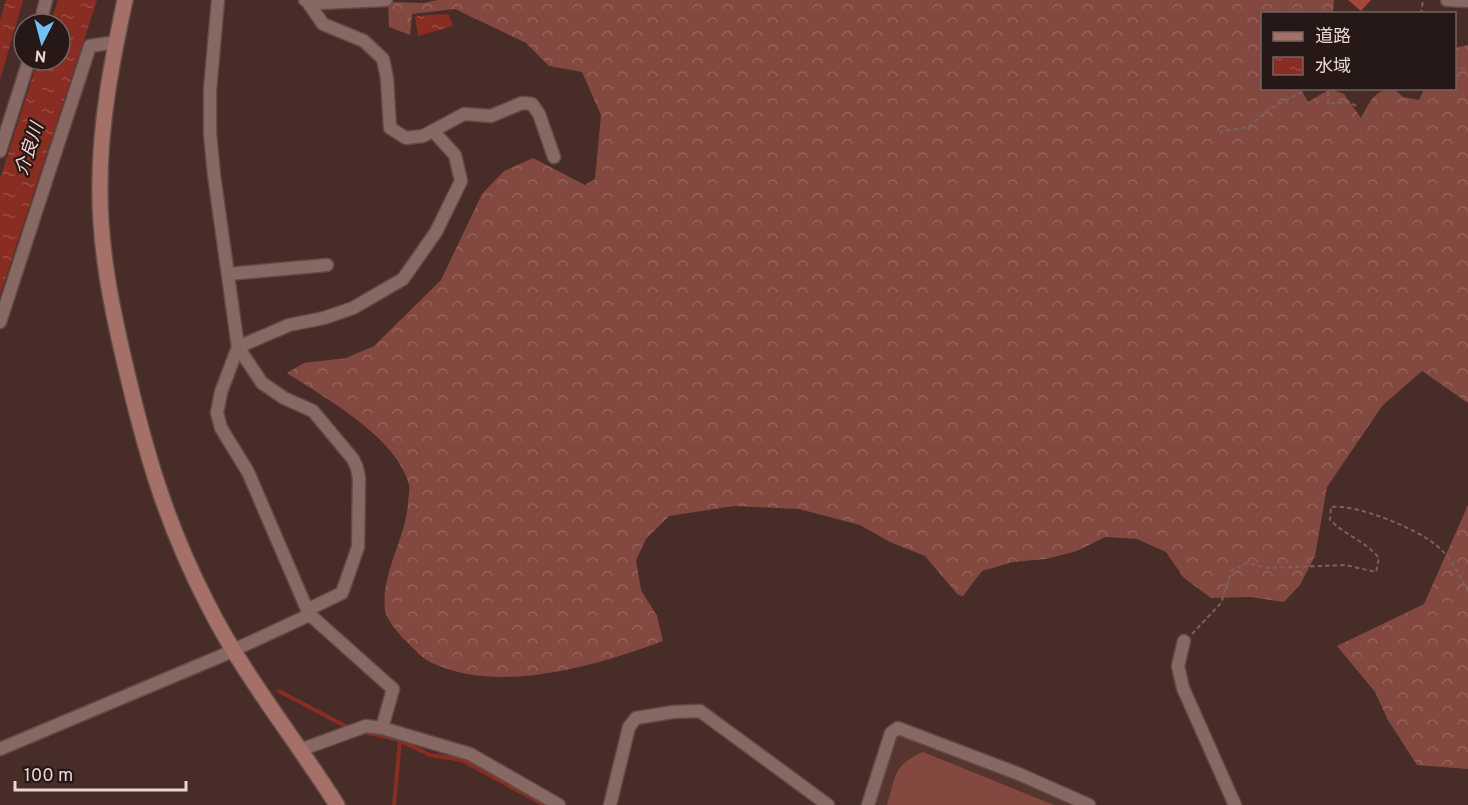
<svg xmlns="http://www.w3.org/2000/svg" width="1468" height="805" viewBox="0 0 1468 805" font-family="Overpass,'Noto Sans JP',sans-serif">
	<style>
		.built { fill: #57352f }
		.forest { fill: url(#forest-crowns) }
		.pitch { fill: #834940 }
		.water { fill: url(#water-ripples) }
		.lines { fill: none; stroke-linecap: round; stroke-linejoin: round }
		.stream { stroke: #892d23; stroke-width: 4 }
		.building { fill: #a5473b }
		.street-casing { stroke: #624b47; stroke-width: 15 }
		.secondary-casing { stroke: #624b47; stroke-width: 18 }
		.path { stroke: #7a615d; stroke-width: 2; stroke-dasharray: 4.5 3; stroke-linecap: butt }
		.street { stroke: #886863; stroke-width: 12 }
		.secondary { stroke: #a47068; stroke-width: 15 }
		.labels { text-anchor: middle; stroke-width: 4.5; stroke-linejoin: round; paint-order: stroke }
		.water-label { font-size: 18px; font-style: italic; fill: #f4d8d3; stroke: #251816 }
	</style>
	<defs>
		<pattern id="forest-crowns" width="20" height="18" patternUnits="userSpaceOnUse" patternTransform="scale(1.5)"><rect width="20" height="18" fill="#834940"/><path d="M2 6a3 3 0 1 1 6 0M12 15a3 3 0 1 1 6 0" fill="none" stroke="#95625b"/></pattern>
		<pattern id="water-ripples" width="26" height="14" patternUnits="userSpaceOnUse" patternTransform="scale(1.5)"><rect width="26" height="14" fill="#892d23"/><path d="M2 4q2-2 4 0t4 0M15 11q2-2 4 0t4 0" fill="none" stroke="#9a4b42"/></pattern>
	</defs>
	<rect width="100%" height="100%" fill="#482c28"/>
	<path class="built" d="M899,732l181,73h-208l22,-71z"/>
	<path class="forest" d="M438,0h896l-1,13 -71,1v74l39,1 7,13 22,-13 14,5 17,24c9,-16 13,-29 33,-29l9,8 16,3 5,-11 30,-1 1,-40 13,-3v358l-46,-32 -40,35 -55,81 -12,69 -15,29 -16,17 -33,-5 -40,1 -27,-20 -18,-26 -29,-13 -32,-2 -28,14 -31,8 -33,3 -31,9 -19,25 -5,-1 -33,-39 -35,-14 -30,-17 -61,-16 -65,-3 -65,10 -23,23 -10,21 5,30 16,26 6,25c-67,25 -167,55 -235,20 -7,-4 -14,-12 -20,-18 -8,-7 -22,-24 -23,-33 -4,-37 20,-70 23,-106 0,-6 2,-13 1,-19 -11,-47 -84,-87 -122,-112l17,-10 42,-5 28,-12 67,-66 41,-86 22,-23 29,-13 52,27 10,-6 6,-64 -19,-43 -33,-6 -23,-23 -71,-34 -43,5 -2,21 -21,-8 -1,-25 36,1z
		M1468,505v264l-51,-4 -29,-45 -13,-28 -38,-46 87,-42z"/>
	<path class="pitch" d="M923,752l131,53h-167c9,-29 6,-40 36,-53z"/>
	<path class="water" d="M6,0h17l-23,80v-60z
		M58,0h39l-97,295v-116l38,-119h22v-36h-10z
		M448,14l5,12 -35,10 -3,-20z"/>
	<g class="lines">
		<path class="stream" d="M279,691l68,36
			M363,732l33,7 34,16 32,5 82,45
			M394,805l6,-64"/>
	</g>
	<path class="building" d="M1348,0h23l-10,11z"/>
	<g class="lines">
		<g class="street-casing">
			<path id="street" d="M305,0l15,3 66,-3
				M1447,0l21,1
				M307,1l16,23 41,17 19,18 4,19 3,50 16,10 17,-2 41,-22 27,2 31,-13 10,1 7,10 15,43
				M40,24l6,-24
				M0,151l29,-91
				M228,274l99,-9
				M0,322l90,-276 26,-4
				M1184,641l-6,25 5,22 52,117
				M382,728l11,-39 -84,-75 -61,-142 -27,-44 -4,-15 4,-21 17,-45 51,-22 35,-7 29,-10 50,-29 33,-47 25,-51 -6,-26 -22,-24
				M0,749l221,-93 86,-40 4,-8 31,-15 16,-46 1,-69 -2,-10 -4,-9 -40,-48 -29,-13 -22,-15 -24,-36 -24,-172 -4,-42v-43l8,-90
				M300,750l66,-24 16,2 88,26 89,51
				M610,805l19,-78 7,-9 37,-6 27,-1 128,94
				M868,805l23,-72 7,-5 121,46 70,31"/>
		</g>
		<g class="secondary-casing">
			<path id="secondary" d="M125,0c-13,61 -25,122 -25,184 -1,61 11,121 25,180 20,87 41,159 82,239 36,72 87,134 130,202"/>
		</g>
		<path class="path" d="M1421,14l2,-14
			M1454,67l14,3
			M1335,88l-7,4v12l21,-2 7,4
			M1219,132l29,-5 20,-17 41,-22
			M1192,634l29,-31 11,-33 15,-7 21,5 77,-3 31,7 3,-14c-14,-17 -34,-23 -49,-38l1,-13c26,-3 84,21 105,38 15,12 24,31 32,47"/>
		<use href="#street" class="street"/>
		<use href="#secondary" class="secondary"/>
	</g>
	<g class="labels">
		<g class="water-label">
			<text transform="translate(29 149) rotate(-72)" y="6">介良川</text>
		</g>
	</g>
	<rect x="1261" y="12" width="195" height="78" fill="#251816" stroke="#746462" stroke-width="1.5"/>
	<rect x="1273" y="32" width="30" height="9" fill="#a47068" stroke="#746462" stroke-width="1.5"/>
	<text x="1315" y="42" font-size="18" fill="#ead7d4">道路</text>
	<rect x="1273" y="57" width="30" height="18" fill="url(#water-ripples)" stroke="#746462" stroke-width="1.5"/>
	<text x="1315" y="72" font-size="18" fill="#ead7d4">水域</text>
	<g transform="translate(42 42) rotate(186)"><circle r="28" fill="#251816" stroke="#746462" stroke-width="1.5"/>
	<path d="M0-4.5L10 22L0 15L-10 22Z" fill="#72c1f5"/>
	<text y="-9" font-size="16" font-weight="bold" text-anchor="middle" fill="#ead7d4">N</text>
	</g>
	<path d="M15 781v9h171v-9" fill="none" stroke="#ead7d4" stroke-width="3"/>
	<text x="24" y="781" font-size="18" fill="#ead7d4" stroke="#251816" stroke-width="4.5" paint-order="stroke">100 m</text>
</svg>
